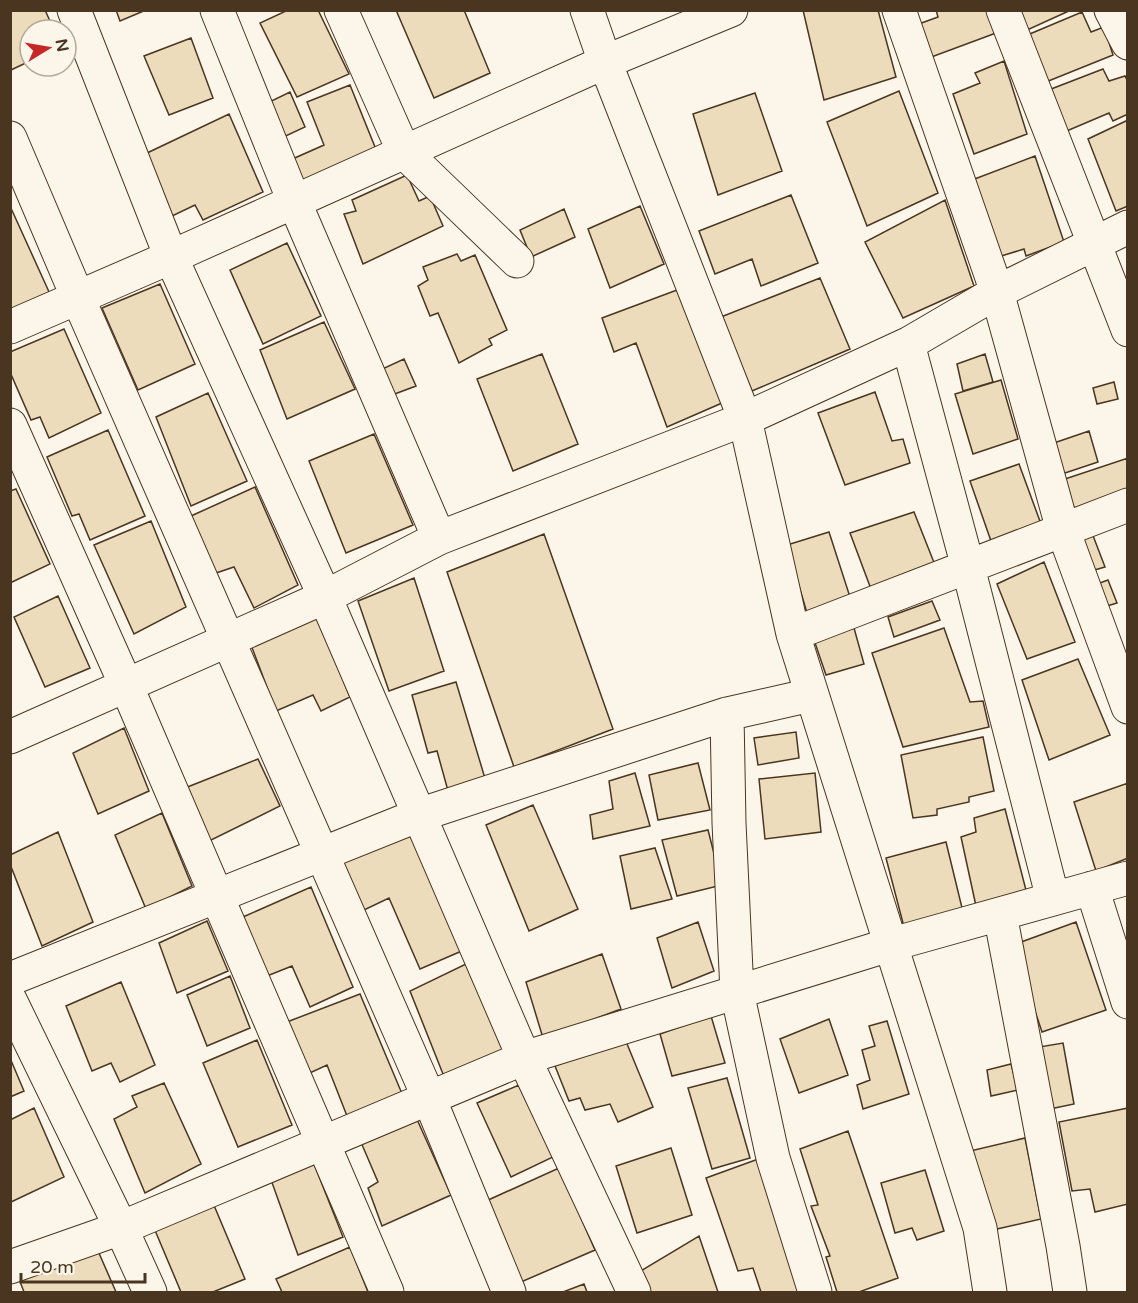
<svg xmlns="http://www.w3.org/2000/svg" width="1138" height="1303" viewBox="0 0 1138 1303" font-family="'Varela Round',sans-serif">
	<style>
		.building { fill: #ecdcbc; stroke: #4a3520; stroke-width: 1.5 }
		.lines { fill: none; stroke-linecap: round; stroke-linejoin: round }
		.minor-casing { stroke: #4a3520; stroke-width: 35 }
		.minor { stroke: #fbf6e9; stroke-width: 33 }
	</style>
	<rect width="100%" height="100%" fill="#fbf6e9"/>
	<path class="building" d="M10,10h35l9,20h-24v31l-19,9z
		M116,10h30l-26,11z
		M288,10h30l31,64 -52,23 -37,-74z
		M396,10h68l26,63 -56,25z
		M803,10h75l18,67 -72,23z
		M936,10h52l8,23 -70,26 -10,-34 22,-8z
		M1019,10h52l-46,21z
		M1082,12l9,20 13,-5 9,28 -72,29 -16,-48z
		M191,38l22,60 -44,17 -25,-59z
		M1004,61l23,73 -53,20 -21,-60 27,-11 -5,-10z
		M1103,69l6,12 16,-5 3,6v32l-15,7 -4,-8 -47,20 -16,-42z
		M350,85l27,67 -78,37 -11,-28 36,-16 -17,-43z
		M899,91l39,102 -71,33 -40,-104z
		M290,92l15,35 -30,14 -14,-35z
		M755,93l27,78 -64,24 -25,-81z
		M229,114l34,78 -60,28 -8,-15 -25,12 -25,-63z
		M1128,120v86l-12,5 -28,-72z
		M1035,156l29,86 -38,14 -2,-7 -26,8 -26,-77z
		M407,175l12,26 11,-5 13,30 -80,38 -19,-50 12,-3 -4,-11z
		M791,195l27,68 -57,23 -9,-27 -37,15 -16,-43z
		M945,200l29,86 -71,32 -38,-76z
		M10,206l40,88 -40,17z
		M640,206l24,58 -54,24 -22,-59z
		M564,209l11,28 -44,20 -11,-27z
		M287,243l34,73 -58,28 -33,-74z
		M457,254l4,7 14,-6 32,75 -18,9 3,6 -33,18 -21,-50 -8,3 -12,-30 10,-6 -5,-13z
		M820,278l30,71 -98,42 -31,-74z
		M160,284l35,80 -57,26 -36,-82z
		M677,290l45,113 -55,24 -31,-84 -22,9 -12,-34z
		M324,322l31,67 -68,30 -27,-69z
		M64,329l37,84 -52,25 -9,-21 -9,3 -21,-48v-20z
		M542,354l36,90 -65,27 -36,-92z
		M985,354l8,28 -30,9 -6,-27z
		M404,359l12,27 -24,9 -12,-25z
		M1001,380l17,59 -45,15 -18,-60z
		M1114,382l4,17 -21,5 -4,-16z
		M875,392l17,49 11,-2 7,24 -65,22 -27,-72z
		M208,393l39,88 -56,25 -35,-89z
		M108,430l37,86 -55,24 -11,-26 -7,2 -25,-59z
		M1089,431l9,31 -42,14 -8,-31z
		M374,434l39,91 -67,28 -37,-92z
		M1128,458v33l-63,20 -9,-29z
		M1019,464l22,60 -50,17 -21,-60z
		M255,487l43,98 -44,23 -20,-41 -18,6 -25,-57z
		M16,489l34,75 -40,19v-92z
		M914,512l21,53 -64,24 -21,-56z
		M151,521l35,86 -52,27 -40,-89z
		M829,532l21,65 -43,16 -20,-68z
		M1092,533l13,34 -21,6 -12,-33z
		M544,534l69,195 -99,38 -67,-195z
		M1044,562l31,80 -48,17 -30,-75z
		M414,578l30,93 -55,20 -31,-90z
		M1108,580l9,23 -20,6 -8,-22z
		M58,596l32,72 -45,19 -31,-70z
		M932,601l8,19 -46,17 -6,-20z
		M316,614l34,83 -29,14 -8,-16 -37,16 -25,-66z
		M854,628l10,36 -38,11 -12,-35z
		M944,628l26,74 13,-1 6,26 -86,20 -31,-94z
		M1078,659l32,76 -61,25 -27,-80z
		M456,682l31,103 -37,13 -13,-47 -9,2 -16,-58z
		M124,728l25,63 -51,23 -25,-61z
		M796,732l3,26 -41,7 -4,-27z
		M983,737l11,54 -25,6v5l-32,7v6l-24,3 -12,-63z
		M258,759l22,47 -77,38 -23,-54z
		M698,763l12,47 -52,10 -9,-45z
		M635,773l15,53 -57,13 -3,-24 23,-6 -4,-28z
		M815,773l6,59 -56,7 -6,-60z
		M1128,783v75l-32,13 -22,-69z
		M533,805l45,104 -49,22 -43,-106z
		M1005,809l22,85 -51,12 -15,-69 15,-5 -2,-14z
		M162,813l30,73 -46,23 -31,-74z
		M413,830l51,120 -44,19 -31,-71 -27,13 -20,-48z
		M708,830l14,55 -45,11 -15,-56z
		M58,832l35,90 -51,24 -32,-82v-9z
		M946,842l17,70 -59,15 -18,-69z
		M655,848l17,51 -41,10 -11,-53z
		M311,887l42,100 -43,20 -18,-41 -25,10 -24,-59z
		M207,921l21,50 -51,22 -18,-50z
		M698,922l16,49 -42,17 -15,-50z
		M1076,922l30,88 -64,22 -29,-87z
		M602,954l19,55 -78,29 -17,-56z
		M468,963l40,89 -63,27 -35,-88z
		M230,976l20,52 -43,18 -20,-51z
		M121,982l34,83 -35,17 -9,-19 -19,8 -26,-65z
		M360,994l43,102 -54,25 -22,-56 -28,13 -20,-53z
		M711,1016l14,47 -53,13 -12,-42z
		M829,1019l19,56 -49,18 -19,-54z
		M887,1021l22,73 -46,15 -6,-24 13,-5 -8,-30 13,-4 -6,-20z
		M625,1039l28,68 -35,15 -8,-18 -25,6 -5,-12 -11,3 -14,-35z
		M257,1040l35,85 -54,22 -35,-84z
		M1063,1043l11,61 -29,6 -12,-62z
		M10,1058l14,33 -14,6z
		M1011,1064l7,26 -27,6 -4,-26z
		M727,1078l23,80 -38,11 -24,-81z
		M164,1083l37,81 -56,29 -31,-74 23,-12 -5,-11z
		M519,1085l34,72 -42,20 -34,-74z
		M34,1108l30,69 -53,25 -1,-82z
		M1128,1108v96l-33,8 -5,-23 -18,2 -13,-69z
		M415,1115l36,80 -69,31 -14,-38 10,-6 -18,-42z
		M848,1131l50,147 -39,14h-22l-11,-35 4,-1 -19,-50 7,-1 -18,-56z
		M1025,1138l16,81 -53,12 -18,-80z
		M671,1148l21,67 -55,18 -21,-67z
		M761,1158l38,134h-38l-8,-24 -15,3 -32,-93z
		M312,1159l31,78 -45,18 -28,-78z
		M559,1168l36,82 -74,32 -35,-81z
		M925,1170l19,61 -27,9 -5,-12 -17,5 -14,-50z
		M213,1203l32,76 -32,13h-32l-27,-64z
		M699,1236l19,56h-69l-10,-20z
		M95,1244l21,48h-92l-5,-13z
		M350,1247l18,45h-86l-6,-13z
		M584,1284l3,8h-24z"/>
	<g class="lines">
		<g class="minor-casing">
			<path id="minor" d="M74,10l97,247 154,340 199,461 110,234
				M217,10l77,191 145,337
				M341,10l63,142 113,109
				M587,10l18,52 140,357 48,215 187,594 10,64
				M899,10l98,282 66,238 65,177
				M1003,10l125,320
				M1111,10l17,33
				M10,138l68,160 351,800 80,194
				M10,327l161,-70 434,-195 126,-52
				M908,344l60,223 85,332
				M10,425l116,260 261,607
				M793,634l335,-129
				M727,714l2,109 8,169 36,166 42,134
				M10,737l315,-140 114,-59 306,-119 163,-75 89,-52 131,-65
				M1092,888l36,114
				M1000,914l63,332 7,46
				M10,979l409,-164 308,-101 84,-19
				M10,1000l111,228 29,64
				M10,1267l111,-39 403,-170 365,-113 239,-67"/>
		</g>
		<use href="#minor" class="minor"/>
	</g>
	<rect width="1138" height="1303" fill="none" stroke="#4a3520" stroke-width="24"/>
	<g transform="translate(48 48) rotate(79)"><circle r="28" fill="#fbf6e9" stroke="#b4a999" stroke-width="1.5"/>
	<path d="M0-4.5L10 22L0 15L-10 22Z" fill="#c62828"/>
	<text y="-9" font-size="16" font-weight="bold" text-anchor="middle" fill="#4a3520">N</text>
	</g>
	<path d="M21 1273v9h124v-9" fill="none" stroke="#4a3520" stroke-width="3"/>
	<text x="30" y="1273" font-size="18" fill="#4a3520" stroke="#fbf6e9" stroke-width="4.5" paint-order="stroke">20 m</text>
</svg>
